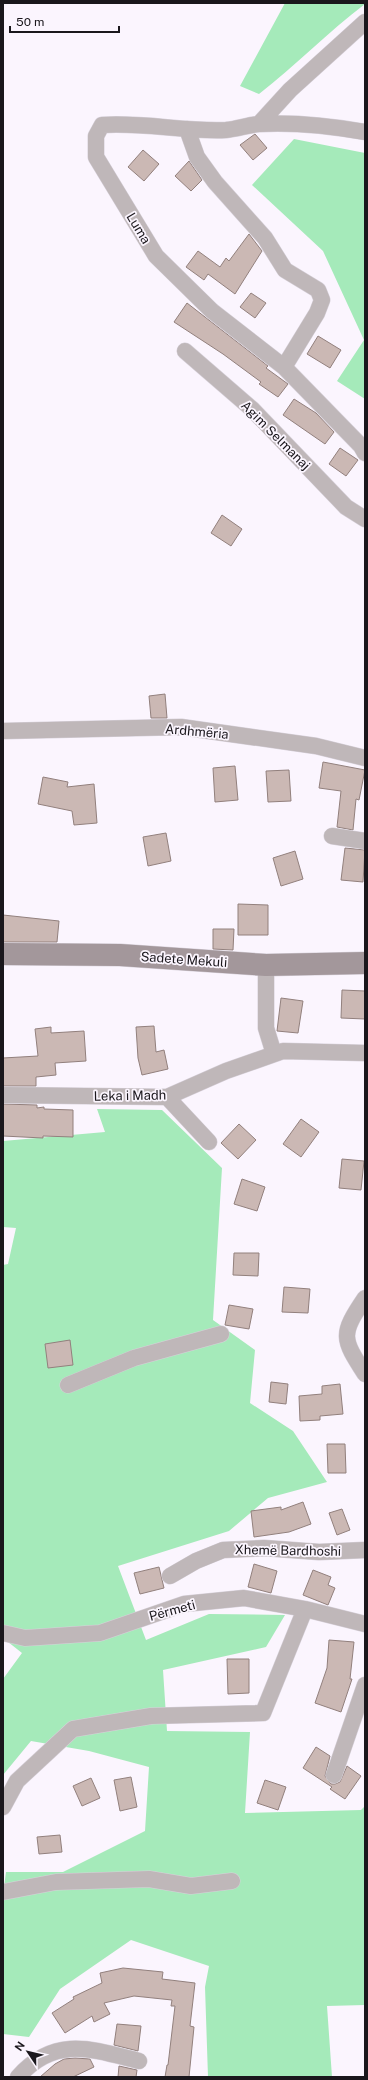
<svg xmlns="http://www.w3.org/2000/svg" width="368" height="2080" viewBox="0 0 368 2080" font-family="'Public Sans',sans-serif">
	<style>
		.green { fill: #a5eaba }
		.building { fill: #cbb8b4; stroke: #92807d }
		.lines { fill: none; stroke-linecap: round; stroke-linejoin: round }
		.street-casing { stroke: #d7d1da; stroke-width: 17 }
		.secondary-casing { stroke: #d7d1da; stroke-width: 23 }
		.street { stroke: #bfb7b9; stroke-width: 16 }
		.secondary { stroke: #a3979b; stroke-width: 22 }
		.labels { text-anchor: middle; stroke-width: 3.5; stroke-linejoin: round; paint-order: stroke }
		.street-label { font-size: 13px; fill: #1a171c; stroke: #fbf5fe }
	</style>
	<rect width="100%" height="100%" fill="#fbf5fe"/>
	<path class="green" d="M285,3l80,1c-37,28 -69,61 -106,90l-19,-8z
		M294,139l71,14v246l-28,-18 27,-41 -41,-89 -71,-66z
		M97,1109l65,1 60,58 -9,152 42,30 -5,53 43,28 34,51 -59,16 -39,33 -111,35 28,74 63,-26 76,1 -19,32 -103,23 4,61 83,1 -5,81 116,-3 4,-4v199l-38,1 5,71h-124l-3,-90 4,-21 -78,-26 -71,49 -31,48 -26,-3v-140l3,-22h57l82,-41 4,-64 -60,-16 -58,-10 -28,34v-96l19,-26 -19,-15v-373l5,-1 8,-36 -13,-1v-86l102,-9z"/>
	<path class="building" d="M255,134l12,14 -14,12 -13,-15z
		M143,150l16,14 -15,17 -16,-14z
		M189,161l13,19 -11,11 -16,-15z
		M249,234l13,17 -27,43 -27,-20 -4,6 -18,-13 12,-16 22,16 6,-9 3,3z
		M251,293l15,10 -11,15 -15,-11z
		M187,303l81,63 -2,2 22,16 -10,13 -19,-13 2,-2 -38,-28 -49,-32z
		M318,336l23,14 -11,18 -23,-14z
		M294,399l22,14 18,19 -9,12 -42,-29z
		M340,448l18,12 -12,16 -17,-12z
		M222,515l20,14 -11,17 -20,-13z
		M165,694l2,24h-16l-2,-22z
		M323,762l42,8 -6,30 -3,-1 -3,31 -16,-3 4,-36 -22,-3z
		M235,766l3,34 -23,2 -2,-34z
		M289,770l2,31 -23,1 -2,-31z
		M43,777l25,5 -1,5 27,-3 3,39 -23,2 -2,-14 -34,-7z
		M166,833l5,28 -23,5 -5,-29z
		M345,848l20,2 -2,32 -22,-2z
		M295,851l8,28 -22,7 -8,-28z
		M238,904l30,1v30h-30z
		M3,915l56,6 -2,21h-54z
		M213,929h21l-1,21 -20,-1z
		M342,990l23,1v28l-24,-1z
		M281,998l22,3 -5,32 -21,-2z
		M154,1026l2,26 8,-2 4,19 -26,6 -4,-17 -2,-31z
		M51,1027v6l33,-2 2,30 -31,2 1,12 -20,2v9h-33v-28l35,-2 -3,-27z
		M3,1104l34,1v3l7,-1v2l29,1v27l-30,-1v2l-40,-2z
		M301,1119l18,13 -18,25 -18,-13z
		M239,1124l17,16 -18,19 -17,-16z
		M342,1159l22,2 -3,29 -22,-2z
		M242,1179l23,8 -8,24 -23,-7z
		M234,1253h25l-1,23 -25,-1z
		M284,1287l26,2 -2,24 -26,-1z
		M229,1305l24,4 -4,20 -24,-4z
		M70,1340l3,25 -25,3 -3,-24z
		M271,1382l17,2 -2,20 -17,-2z
		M340,1384l3,30 -23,2v4l-20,1 -1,-25 23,-2v-8z
		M327,1444h18l1,29h-18z
		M303,1502l8,22 -22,8 -35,5 -3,-26 30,-4v3z
		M342,1509l8,21 -13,5 -8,-22z
		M254,1564l23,7 -6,22 -23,-6z
		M159,1567l5,21 -24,6 -6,-21z
		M313,1570l18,7 -3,8 7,3 -7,17 -25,-10z
		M329,1640l25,2 -4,37h2l-11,33 -26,-9 12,-35z
		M227,1659h22v34l-21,1z
		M316,1747l14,9 -5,20 6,8h4l5,-2 7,-16 14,10 -16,23 -15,-10 2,-2 -29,-19z
		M131,1777l6,30 -17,4 -6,-31z
		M91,1778l9,20 -18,8 -9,-20z
		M265,1780l21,7 -8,23 -21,-7z
		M60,1835l2,17 -23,2 -2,-17z
		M123,1968l40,4 -1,7 33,4 -5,43 4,1 -5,50h-24l2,-12h1l7,-59h-4l1,-6 -38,-4 -30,7 6,11 -16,8 -2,-6 -27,17 -13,-20 22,-14 -1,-2 29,-14 -2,-10z
		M117,2024l24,2 -3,25 -24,-6z
		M75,2058l15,1 4,8 -21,10h-33l15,-13 9,-5z
		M119,2066l18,4 -1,7h-18z"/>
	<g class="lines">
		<g class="street-casing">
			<path id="street" d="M259,124l31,-34 75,-68
				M187,129l10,28 18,25 50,56 20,32 33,20 4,10 -5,13 -33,54
				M365,132c-34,-6 -71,-10 -106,-8 -11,1 -22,5 -33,6 -41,2 -82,-8 -124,-5l-6,11v21l60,99 56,55 72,56 77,79 4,7
				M185,351l67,58 94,98 19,12
				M3,731l178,-4 135,19 49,12
				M332,836l33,5
				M266,965v63l8,26
				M3,1095l164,2 59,-26 57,-20 82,2
				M167,1097l42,45
				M365,1298c-25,37 -23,40 0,76
				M68,1385l66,-27 87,-24
				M170,1576l26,-15 27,-11 41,-2 55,4 46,-2
				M3,1633l22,5 75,-5 84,-29 60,-6 61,11 60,15
				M334,1775l31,-90
				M3,1807l14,-26 56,-52 78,-13 112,-3 42,-104
				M3,1892l53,-10 93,-3 42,7 41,-5
				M18,2077c37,-42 74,-28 121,-16"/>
		</g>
		<g class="secondary-casing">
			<path id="secondary" d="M3,954l117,1 146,10 99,-2"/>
		</g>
		<use href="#street" class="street"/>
		<use href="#secondary" class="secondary"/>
	</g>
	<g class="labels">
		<g class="street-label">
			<text transform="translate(139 228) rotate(59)" y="5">Luma</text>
			<text transform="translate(276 435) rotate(45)" y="5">Agim Selmanaj</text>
			<text transform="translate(197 731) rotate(5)" y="5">Ardhmëria</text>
			<text transform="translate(184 959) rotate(4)" y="5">Sadete Mekuli</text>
			<text transform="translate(130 1095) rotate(-1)" y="5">Leka i Madh</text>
			<text transform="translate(288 1550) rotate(1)" y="5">Xhemë Bardhoshi</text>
			<text transform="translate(172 1610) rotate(-15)" y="5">Përmeti</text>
		</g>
	</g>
	<rect width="368" height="2080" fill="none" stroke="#1a171c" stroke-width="8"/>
	<g transform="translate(28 2052) rotate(305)" stroke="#fbf5fe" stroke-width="3" paint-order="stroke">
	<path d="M0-3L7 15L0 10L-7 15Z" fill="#1a171c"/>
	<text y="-6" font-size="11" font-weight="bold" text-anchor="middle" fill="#1a171c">N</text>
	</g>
	<path d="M10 26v6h109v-6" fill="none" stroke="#1a171c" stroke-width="2"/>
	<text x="16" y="26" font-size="12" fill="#1a171c" stroke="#fbf5fe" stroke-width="3" paint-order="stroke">50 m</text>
</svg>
